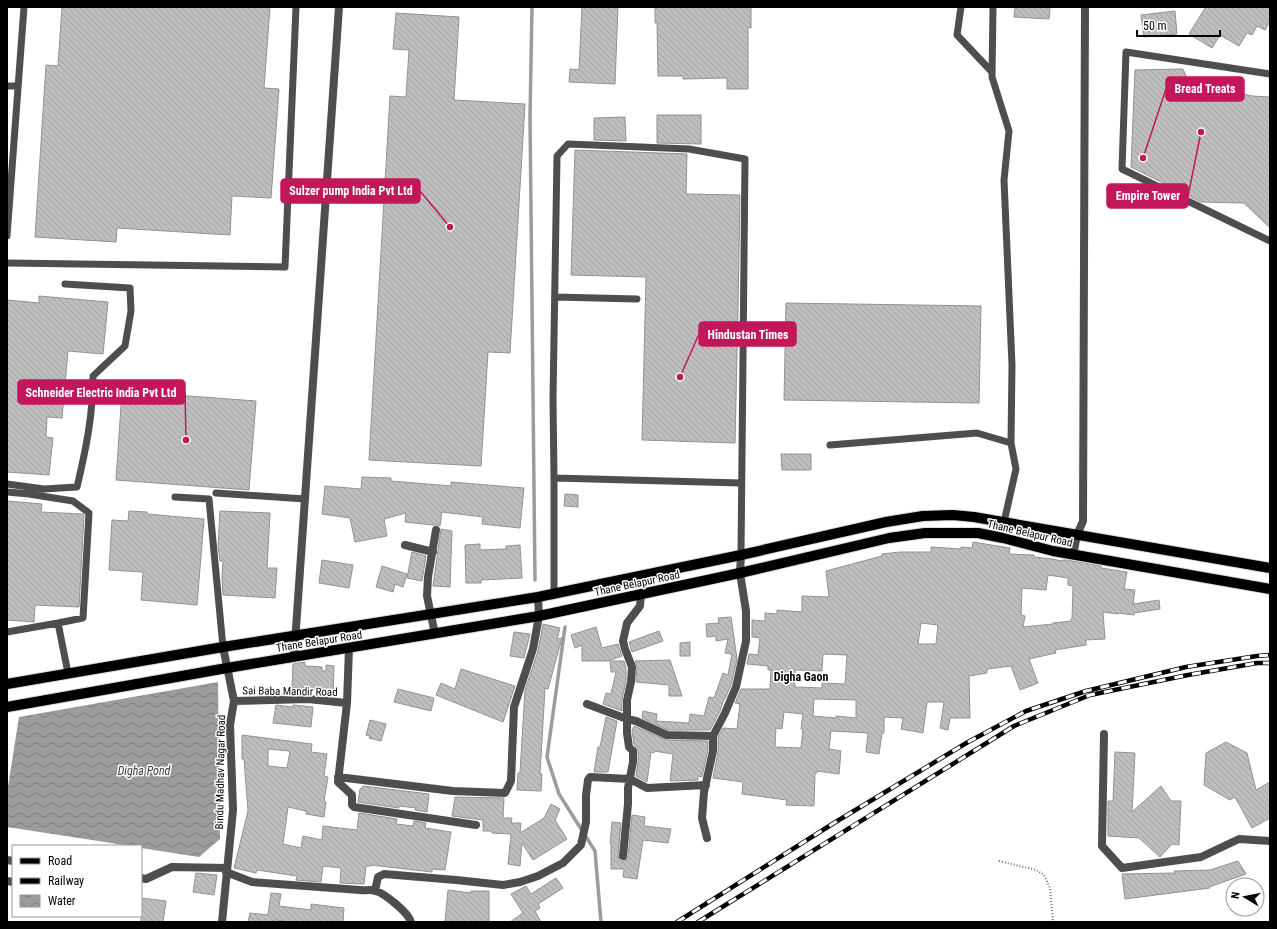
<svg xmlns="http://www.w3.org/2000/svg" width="1277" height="929" viewBox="0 0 1277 929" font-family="'Roboto Condensed',sans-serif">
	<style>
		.water { fill: url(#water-waves) }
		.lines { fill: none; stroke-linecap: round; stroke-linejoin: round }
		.stream { stroke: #9c9c9c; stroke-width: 3.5 }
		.building { fill: url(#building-back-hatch); stroke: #929292; fill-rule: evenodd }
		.primary-casing { stroke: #dbdbdb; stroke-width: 12 }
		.path { stroke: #707070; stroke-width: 2; stroke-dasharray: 1 2; stroke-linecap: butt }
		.lane { stroke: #4e4e4e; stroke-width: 7 }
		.street { stroke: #4e4e4e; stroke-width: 8 }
		.primary { stroke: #000; stroke-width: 10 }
		.rail-casing { stroke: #000; stroke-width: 4.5 }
		.rail { stroke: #fff; stroke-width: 3; stroke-dasharray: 9; stroke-linecap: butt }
		.labels { text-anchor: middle; stroke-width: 3; stroke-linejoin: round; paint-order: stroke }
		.street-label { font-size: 11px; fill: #000; stroke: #fff }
		.neighbourhood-label { font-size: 12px; font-weight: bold; fill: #000; stroke: #fff }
		.water-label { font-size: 12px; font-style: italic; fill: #3d3d3d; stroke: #fff }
		.leader { fill: none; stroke: #c2185b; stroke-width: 1.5 }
		.callout-dot { fill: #c2185b; stroke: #fff; stroke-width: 1.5 }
		.callout { fill: #c2185b; stroke: #c2185b; stroke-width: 1.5 }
		.callout-label { font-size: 12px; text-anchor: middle; font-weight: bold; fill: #fff }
	</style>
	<defs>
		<pattern id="water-waves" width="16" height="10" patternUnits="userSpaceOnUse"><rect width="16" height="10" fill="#9c9c9c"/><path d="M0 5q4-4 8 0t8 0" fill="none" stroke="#7d7d7d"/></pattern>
		<pattern id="building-back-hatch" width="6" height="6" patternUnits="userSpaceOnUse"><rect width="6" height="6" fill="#bebebe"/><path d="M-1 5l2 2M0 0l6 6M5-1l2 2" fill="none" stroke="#a2a2a2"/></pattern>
	</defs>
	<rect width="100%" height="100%" fill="#fff"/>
	<path class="water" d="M218,682l2,157 -21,18 -58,-9v-2h-10l-124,-19v-34l12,-76z"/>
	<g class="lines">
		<path class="stream" d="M532,7l-2,110 5,463
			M565,627l-18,130 12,37 36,57 6,71"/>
	</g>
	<path class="building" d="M62,7h208l-6,81 15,1 -8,109 -39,-2 -2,39 -113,-7 -1,14 -81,-5 11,-172 12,1z
		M582,7h36l-3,77 -46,-2 1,-13 9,1z
		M655,7h96v21l-3,-1v62h-21v-11l-44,1v-3h-25l-1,-53h-2z
		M1015,7h35l-1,12 -35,-2z
		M1210,7h60v14l-5,9 -8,-4 -5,9 -5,-2 -8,13 -19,-11 -8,13 -23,-14 16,-26z
		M1175,11l2,23 -33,3 -3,-22z
		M396,13l63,4 -5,83 71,4 -15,249 -22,-1 -7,114 -112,-6 21,-364 16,1 3,-47 -16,-1z
		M1183,69l8,18 18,-1 43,10 18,1v131l-26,-25 -43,-1 -70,-35 4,-97z
		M657,115h44v29l-44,-1z
		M625,117l1,24 -32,-1v-22z
		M575,150l112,4 -1,40 54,1 -2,114 -3,134 -93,-3 4,-163 -75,-2z
		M39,296l69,6 -5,52 -35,-3 -6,67 -15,-1 -1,20 7,1 -4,37 -42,-3v-172l32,3z
		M786,303l195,3 -2,97 -195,-3z
		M122,391l134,10 -7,89 -133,-10z
		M781,454h30v16h-29z
		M362,477l29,1v3l60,5v-4l73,6 -4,40 -38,-4 1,-7 -41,-5 -2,14 -3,-1h-4l-28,-3 1,-9 -22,6 3,17 -32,6 -5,-24 -28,-4 3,-28 36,3z
		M565,494l13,1v12l-14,-1z
		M7,501l35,3 -1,8 41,2 2,1 -5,92 -44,-2 -1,17 -27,-2z
		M129,511l18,1v2l57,5 -7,86 -56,-5 2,-28 -34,-2 3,-50 16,1z
		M220,511l50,2 -3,55h10l-2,30 -52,-3 -1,-17 1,-17h-3l-2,-15z
		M441,529l11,2 -2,56 -17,-1z
		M973,542l37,6 -1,6 25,1v2l18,2 10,2 1,-1h5l33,6v2l26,4 -3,17 11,1 -2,14 26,-4 1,9 -26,4v2l-16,-2v1l-15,-2 2,27 -19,1v5l-31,5 1,3 -27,6 9,24 -18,7 -9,-24 -24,3v4l-18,3 1,42h-20l-2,12 -8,-2 4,-26h-17l-4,31 -22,-4 2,-11 -19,-1v16h-2l-3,21 -13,-2 2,-19 -37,-2 -2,18 12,2 -2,23 -22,-3v2h-2l-1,33 -28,-1 1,-5 -45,-6 1,-12 -30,-4 5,-26v-15l5,-9 14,1 3,-25 -5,-1 6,-14h29l1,-19h-3v-4l-21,-2 2,-10 9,1 2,-17 -8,-1v-17l13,1v-8l12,1v-4l25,2v-16l27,1 -3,-26 56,-15v-2l18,-2h31v-5l30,2v-2l11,1zM1048,575l20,3v7l5,1 -1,33h-1v2l-18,2v1l-30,3 2,-11 -4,-1 1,-27 24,2zM921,623l17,2 -2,19h-18zM823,654l24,1 -2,29 -23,-1v5l-27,-1v-17l27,1zM814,699l42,1v18l-20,-2v2l-23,-2zM784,712l19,2 -2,15h2l-2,19 -26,-1 1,-19 6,1z
		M480,544v6l26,-1v-3l14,-1 2,33 -41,2v3h-15l-1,-38z
		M412,552l14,4 -4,25 -15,-3z
		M322,560l31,5 -4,23 -30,-5z
		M382,566l25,8 -4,13 -8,-3 -2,8 -17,-5z
		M731,617l6,42 -6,26 -6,14h-1l-4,12 -10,19h-42l-26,-12 1,-7 14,3 -1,7 33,2 1,-9 14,2 5,-19 5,1 9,-25 5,2 4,-21 -7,-1 3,-14 -12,2v-5l-9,1 -1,-13 13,-1 -1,-5z
		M543,624l17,4 -3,11 5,-1 -14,51 -3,-1 -5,86h2l-1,17 -24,-1 1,-17h2l5,-83 13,-39z
		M596,627l6,21 16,-4 4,12 -14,5h-26v-16l-7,3 -4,-13z
		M659,631l4,10 -31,11 -3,-10z
		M514,632l16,2 -6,24 -14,-2z
		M690,642v14h-10v-13z
		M670,660l12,36h-13v-11l-33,-3 1,-15 -2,-6z
		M610,661h14l2,7v13l-4,18v12l-19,-7 3,-11 5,1 5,-22h-5z
		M305,662v4l17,1v4h4v-6l8,1 -1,27 -8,-1v-2h-17v-2h-16l1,-24z
		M461,669l54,17 -12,36 -67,-27 5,-12 14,6z
		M398,689l36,9 -3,13 -37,-9z
		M276,705l17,2v-2l20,2 -2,20 -38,-4z
		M606,717l11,4 -9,51h-14l4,-25h2z
		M370,720l16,4 -5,17 -12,-3 1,-2 -4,-1z
		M634,726l33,14 41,1v9l-6,27 -4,-1v4l-28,1 3,-27 -19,-3v2l-3,-1 -4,30 -11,-6 2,-13v-12l-4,-7 -2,-13z
		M242,735l70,9 -1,8 16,2 -3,22 4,1 -4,24 2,1 -2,15 -18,-3v-3l-18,-4 -5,37 18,4 2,-12 19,4 1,-14 34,4 2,-17 38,6 -1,5 17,2 1,-5 12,2 -1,5 26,4 -6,38 -13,-1v3l-61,-7v1h-5l-2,18 -24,-1 1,-15 -18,-2 -2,16 -25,-2 1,-4 -40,-6 -1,3 -22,-5 14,-57 -4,-52h-2zM268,749l22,2 -3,17 -19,-2z
		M1226,742l21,11 9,37 14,-8v36l-18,10 -17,-31 -5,3 -26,-15 2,-32z
		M1115,752l20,1 -3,59 29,-26 10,15h10l-2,44 -7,-1 -12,13 -21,-19 -31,-2v-35h5z
		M363,786l66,8 -2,18 -12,-2 1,-2 -17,-2v2l-41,-6 2,-13h1z
		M455,797l49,1 -1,20h9l-1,5h10l-1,10 24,-15 7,-14 9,5 -5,11 12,19 -34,21 -11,-17 -2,23 -12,-2 3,-30 -19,-1v-2h-9v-11l-31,-4z
		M632,815l13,2 -1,9 27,3 -3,14 -25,-3 -6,39 -14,-2 1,-8h-13v-26h-1l2,-21 9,1 -3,33 2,5h5l3,-4z
		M1238,861l8,13 -37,13 1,1 -85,11 -3,-25 54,-1 -2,-2 36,-1z
		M196,873l21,2 -3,20 -21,-3z
		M556,878l7,10 -25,16 2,4 -5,3 6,11h-31l13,-9 -12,-19 15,-8 5,8z
		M448,890l23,3v-2h18v31h-44z
		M271,893l10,1 -2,12 32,4v-6l33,4 -1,14h-54l-13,-2h-2v2h-26l2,-9 18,2z
		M141,898l25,3 -3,21h-22z"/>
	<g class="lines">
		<g class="primary-casing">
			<path id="primary" d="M7,684l216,-37 315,-50 203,-42 145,-33 37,-6 30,-1 21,2 296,51
				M7,707l220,-39 312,-52 201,-43 149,-35 36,-5h53l25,5 50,13 217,38"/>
		</g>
		<path class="path" d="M999,861l37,9 8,5 6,13 3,34"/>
		<path class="lane" d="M961,7l-4,28 35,37
			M993,7l-1,70 17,54 -5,49 8,185 -1,78
			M1270,74l-144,-22 -4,117 148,72
			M7,86h11
			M7,236l17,-229
			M7,263l278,4 11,-260
			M555,297l82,2
			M830,445l147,-12 34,10 5,26 -12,53
			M554,478v115
			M7,484l37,5 33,-2c9,-38 16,-72 16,-111l32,-30 6,-35 -1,-23 -65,-4
			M7,492l22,2 44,7 16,12 -6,105 -25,5 10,50
			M216,493l89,6
			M175,497l34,2 14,148
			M741,555l4,-396 -56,-10 -121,-5 -11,12 -4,243 1,79 187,5
			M7,632l51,-9"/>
		<path class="street" d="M405,545l28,7
			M1073,555l4,-20 6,-14 2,-514
			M435,634l-8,-38 1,-19 8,-47
			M349,648l-2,55 -9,79 14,13v10l2,2 122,18
			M294,657l45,-650
			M234,701l74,-2 39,4
			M587,704l40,15 9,2 31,14 46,1
			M1104,734l-2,112 20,22 79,-11 38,-18 31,2
			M338,777l115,14 52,2 6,-12 3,-74 19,-58 6,-33 -1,-19
			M707,838l-5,-20 2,-26 9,-41v-15l12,-23 11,-26 10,-46v-30l-6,-38 1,-18
			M623,856l5,-52v-16l5,-26v-11l-4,-4 -2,-14v-33l4,-18 1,-15 -7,-18 -2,-8 4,-18 13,-17 1,-12
			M7,860l6,1
			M226,872l26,10 108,8c4,1 11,-1 16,1 9,3 32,21 35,31
			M141,878l5,1 26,-12 55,1
			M7,881l6,1
			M375,891l3,-14 6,-3 72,6 47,5 17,-3 18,-6 25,-13 18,-18 5,-23v-27l2,-15 2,-3 40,2 17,9 59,-3
			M222,922l11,-112 -3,-85 4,-24 -11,-54"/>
		<use href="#primary" class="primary"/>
		<g class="rail-casing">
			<path id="rail" d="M677,922l157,-99 134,-81 58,-31 60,-20 100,-24 71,-11 13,-1
				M698,922l316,-196 76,-31 98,-20 69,-12h13"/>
		</g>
		<use href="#rail" class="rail"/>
	</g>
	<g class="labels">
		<g class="street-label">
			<text transform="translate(1030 533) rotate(13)" y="4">Thane Belapur Road</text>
			<text transform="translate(637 583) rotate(-12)" y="4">Thane Belapur Road</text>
			<text transform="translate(319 641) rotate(-9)" y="4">Thane Belapur Road</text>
			<text transform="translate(290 691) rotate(1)" y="4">Sai Baba Mandir Road</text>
			<text transform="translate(220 772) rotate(-89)" y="4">Bindu Madhav Nagar Road</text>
		</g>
		<g class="neighbourhood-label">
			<text x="801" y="681">Digha Gaon</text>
		</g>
		<g class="water-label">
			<text x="144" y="775">Digha Pond</text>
		</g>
	</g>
	<path class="leader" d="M1143 158L1166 89M450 227L420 191M1201 132L1188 196M680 377L699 334M186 440L185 392"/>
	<g class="callout-dot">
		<circle cx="1143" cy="158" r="4"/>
		<circle cx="450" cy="227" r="4"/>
		<circle cx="1201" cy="132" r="4"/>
		<circle cx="680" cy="377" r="4"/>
		<circle cx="186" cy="440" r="4"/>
	</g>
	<g class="callout">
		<rect x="1166" y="77" width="78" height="24" rx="4"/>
		<rect x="281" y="179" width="139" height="24" rx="4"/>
		<rect x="1107" y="184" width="81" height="24" rx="4"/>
		<rect x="699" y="322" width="97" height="24" rx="4"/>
		<rect x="18" y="380" width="167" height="24" rx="4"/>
	</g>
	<g class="callout-label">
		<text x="1205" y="93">Bread Treats</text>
		<text x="351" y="195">Sulzer pump India Pvt Ltd</text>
		<text x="1148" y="200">Empire Tower</text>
		<text x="748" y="339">Hindustan Times</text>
		<text x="101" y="397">Schneider Electric India Pvt Ltd</text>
	</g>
	<rect width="1277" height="929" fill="none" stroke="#000000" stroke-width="16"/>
	<rect x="12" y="845" width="130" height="72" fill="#ffffff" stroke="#999999"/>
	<rect x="20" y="858" width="20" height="6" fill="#000000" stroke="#999999"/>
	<text x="48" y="865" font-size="12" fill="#000000">Road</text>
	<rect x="20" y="878" width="20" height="6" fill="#000000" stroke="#999999"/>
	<text x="48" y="885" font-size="12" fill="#000000">Railway</text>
	<rect x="20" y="895" width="20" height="12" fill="url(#water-waves)" stroke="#999999"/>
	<text x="48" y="905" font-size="12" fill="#000000">Water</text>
	<g transform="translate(1245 897) rotate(280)"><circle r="19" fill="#ffffff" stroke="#999999"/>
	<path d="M0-3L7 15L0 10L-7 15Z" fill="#000000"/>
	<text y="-6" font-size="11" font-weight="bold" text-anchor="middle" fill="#000000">N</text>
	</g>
	<path d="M1137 30v6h83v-6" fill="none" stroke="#000000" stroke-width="2"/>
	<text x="1143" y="30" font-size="12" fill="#000000" stroke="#ffffff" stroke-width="3" paint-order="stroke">50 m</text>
</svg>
